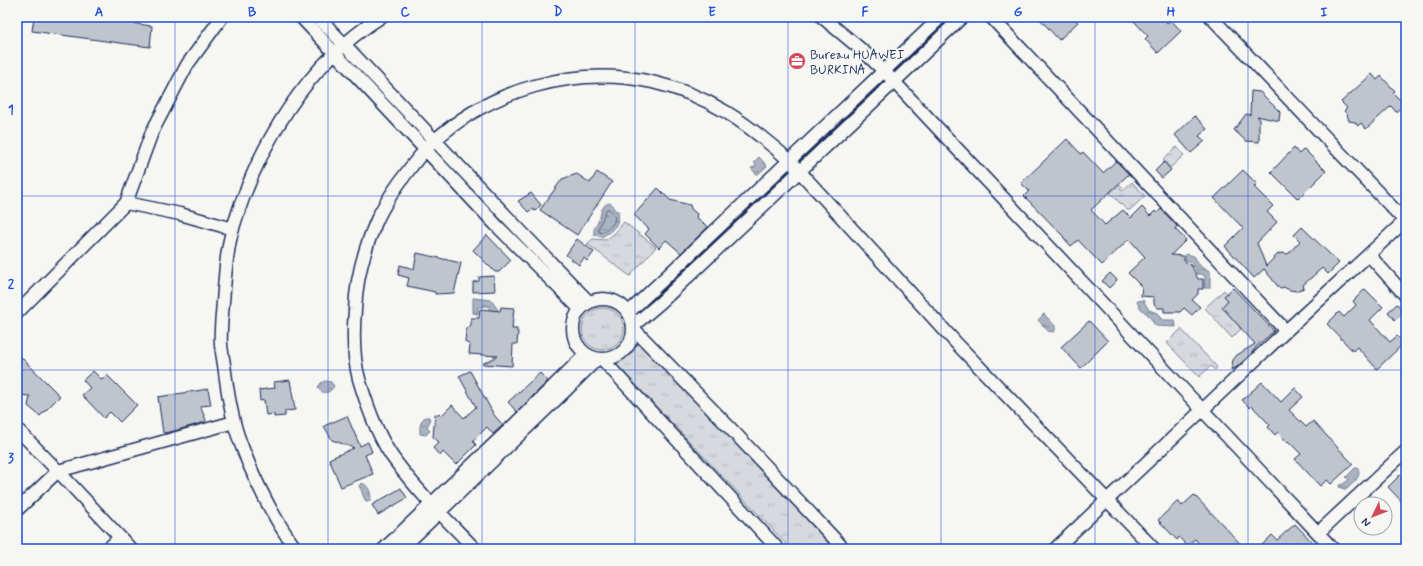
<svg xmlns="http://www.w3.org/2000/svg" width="1423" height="566" viewBox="0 0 1423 566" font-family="Mynerve,sans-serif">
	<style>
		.grass { fill: url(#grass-tufts); stroke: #78849e }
		.water { fill: url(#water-ripples); stroke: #717e99 }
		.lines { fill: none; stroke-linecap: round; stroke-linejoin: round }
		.shore { stroke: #556385; stroke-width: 1 }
		.building { fill: #c0c4cd; stroke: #1b2f5e }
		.street-casing { stroke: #1b2f5e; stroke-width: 15 }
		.street { stroke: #f6f6f2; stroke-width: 12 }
		.grid { fill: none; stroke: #1d4ed8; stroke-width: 1; stroke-opacity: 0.55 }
		.labels { text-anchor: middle; stroke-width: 3.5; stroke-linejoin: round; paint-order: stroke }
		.poi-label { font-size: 13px; fill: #1b2f5e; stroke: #f6f6f2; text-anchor: start }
		.neatline { fill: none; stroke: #1d4ed8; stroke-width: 1.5 }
		.grid-label { font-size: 13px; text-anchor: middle; font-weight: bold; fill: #1d4ed8 }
	</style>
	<defs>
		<pattern id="grass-tufts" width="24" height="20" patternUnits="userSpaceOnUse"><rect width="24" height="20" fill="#d6d9dd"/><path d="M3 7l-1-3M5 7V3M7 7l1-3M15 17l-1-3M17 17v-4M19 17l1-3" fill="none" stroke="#b7bbc0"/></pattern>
		<pattern id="water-ripples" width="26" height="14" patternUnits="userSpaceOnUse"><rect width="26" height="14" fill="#abb2c0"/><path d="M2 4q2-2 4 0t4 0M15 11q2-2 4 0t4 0" fill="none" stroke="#8a919f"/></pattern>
	</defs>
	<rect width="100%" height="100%" fill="#f6f6f2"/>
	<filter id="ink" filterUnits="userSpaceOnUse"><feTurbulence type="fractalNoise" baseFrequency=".025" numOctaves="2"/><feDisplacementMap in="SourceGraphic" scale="8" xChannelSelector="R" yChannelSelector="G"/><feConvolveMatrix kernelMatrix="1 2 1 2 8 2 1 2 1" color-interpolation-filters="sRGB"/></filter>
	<g filter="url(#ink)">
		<path class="grass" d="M1177,147l7,8 -14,13 -7,-9z
			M1132,182l13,14 -15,14h-3l-17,-17 10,-9 3,3 -3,2 2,2z
			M624,222l32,25 -26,29 -43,-32 6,-5 13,1 10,-8z
			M1224,290l3,4 2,7 -7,6 18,19 -1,1 2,2 -9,9 -27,-30z
			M582 329a21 21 0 1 1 42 0a21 21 0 1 1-42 0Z
			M1181,329l36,38 -2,3 -4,-4 -12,11 -32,-34z
			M642,340l198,209h-49l-174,-184z"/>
		<path class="water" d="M759,157l8,9 -10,9 -6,-7 4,-1 1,-2 -2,-3z
			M609,203l4,2 1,5 4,1c3,12 -6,21 -17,26l-7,-3c-1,-6 2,-8 4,-12 4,-8 2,-16 11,-19z
			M1186,254l8,2 7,11 9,4v17h-6l1,-12 -4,-2h-4c-1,-8 -5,-12 -12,-14z
			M473,298l18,2 7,10 -1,4 -6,-3 -4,-5 -9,1v7l-5,-1z
			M1143,300l6,10 8,3 5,7h13l1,7 -20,-1c-3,-3 -4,-5 -6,-9 -5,-6 -11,-7 -13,-16z
			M1044,314l11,12v5l-2,1 -3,-1 -1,1 -11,-12z
			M325,381l6,1 3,4c-4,8 -13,9 -16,1l3,-4z
			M425,417h4l1,4 -3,6 3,4 -4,4 -6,-1c0,-7 -1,-12 5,-17z
			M1355,468h3c4,9 -5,15 -11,21h-3l-5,-2 1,-3 1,1 8,-5 -3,-3z
			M361,483c7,1 10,9 10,16l-2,2h-3c-4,-4 -3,-10 -7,-15z"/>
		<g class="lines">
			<path class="shore" d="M607,209h2c2,2 4,3 5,6 4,8 -8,16 -14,18l-2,-3z"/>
		</g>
		<path class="building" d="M34,17h53l65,9 -2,21 -118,-16z
			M1038,17h34l6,5 -19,18z
			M1130,17h32l5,6 4,-3 10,11 -23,22 -13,-14 3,-3z
			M1372,74l5,6 4,-4 14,15 -2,2 11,11 -8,8 -5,-6 -25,23 -5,-6 -3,3 -3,-4 -6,-1 -2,-7 -3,-3 3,-3 -6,-6z
			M1251,91l9,1 20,20 -1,9 -22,-5 2,2v24l-13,-1 -12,-11 12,-16 4,1z
			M1195,116l12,13 -8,7 6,5 -14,12 -16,-18z
			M1067,139l14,15 2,-2 20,21 13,-12 13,13 -38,36 14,15 18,-15 8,8 11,-11 8,9 5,-5 2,2 4,-4 16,17 -2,3 11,11 -15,15 13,1v5l8,5 6,13h5v10h-5v5l-6,6 8,7 -8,8 -8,-7 -4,4h-16v-4h-6l-4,-4v-7l-13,-1 1,-9 -14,-14 17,-16 -16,-18 -27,26 -24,-25 -7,6 -8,-9h1l-40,-41 5,-5 -8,-8z
			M1294,148l5,6 5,-5 22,22 -28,28 -27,-27z
			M1164,162l7,8 -9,8 -7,-7z
			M1243,170l14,14 -3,3 19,19 -6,6 10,10 -20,21 9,23 12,-12 4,-1 6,1 12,-13 -6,-6 8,-8 37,36 -11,11 -6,-6 -19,17 1,3 -8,3 -6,-1 -7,-3 -3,2 -16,-20 -10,9 -29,-32 18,-18 -29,-30z
			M597,172l15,10 -35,53 -37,-25 22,-31 15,-5 13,9z
			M658,188l12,12 20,5 1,4 6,5 -1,3 12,10 -27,26 -15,-13 -7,8 -14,-14 4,-5 -15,-14z
			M531,193l10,12 -6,6 -3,-2 -4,3 -10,-11z
			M487,235l24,25 -12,12h-4l-22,-22z
			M577,239l17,13 -7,9 -3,-3 -5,7 -13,-10z
			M417,253l44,10 -7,30 -19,1v-2l-28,-6 2,-8 -11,-3 2,-10 14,4z
			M1110,273l7,7 -8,8 -7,-7z
			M494,276l1,15 -22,1v-10l6,-1v-4z
			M1233,288l41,43 -17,15 -7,9 -13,12 -6,3 2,-10 4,-5 18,-11 -33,-37 6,-7 -4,-4z
			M1365,289l18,18 -13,13 20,22 7,-6 7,7 -27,26 -20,-22 -4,4 -26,-27 12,-12 5,5 12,-12 -3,-4z
			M1397,304l7,8 -9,8 -7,-8z
			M501,307l13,1 -2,21h5v3h1l-1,12h-4l-1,22 -30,-2 16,-8 -29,-2 1,-9 -5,-3 1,-12 5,-5v-7h8l1,-9 20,2z
			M1089,321l19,20 -27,27 -20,-21z
			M17,353l43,43 -20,20 -12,-10 2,-10 -13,-1z
			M93,371l9,9 5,-5 30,30 -17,17 -10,-10 -6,6 -22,-23 8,-7 -7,-8z
			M470,371l24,44 9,10 -10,9 -6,-7 -14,14 3,4 -20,20 -13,-13 -3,4 -7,-8 6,-6 -6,-5 2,-23 7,1 10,-10 12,13 12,-11 -17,-31z
			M540,373l8,8 -31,31 -9,-10z
			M290,380l5,30 -10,1v5l-11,1v-3l-8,1 -2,-15 -4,1 -1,-11 16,-2 -1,-6z
			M1262,382l19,20 14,-14 8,9 -14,13 17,17 7,-6 40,43 -22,20 -4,-4 -7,6 -25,-27 6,-5 -13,-13 -1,1 -9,-10 -3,3 -7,-8 2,-2 -18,-19 -2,2 -8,-8z
			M208,389l3,16 -11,1 6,14 -1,2 -31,9 -11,2 -5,-36z
			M347,416l13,30 8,-4 4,10 -7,3 8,19 -32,13 -12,-28 25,-11 -22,-8 -8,-14z
			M1400,475l6,6v25l-18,-19z
			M401,488l6,10 -29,17 -6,-10z
			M1194,495l30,31 21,23h-41l-9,-10 -8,7 -8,-9 -2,3 -19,-20 20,-19 4,5z
			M1295,524l19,20 -5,5h-51l14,-14 5,5z"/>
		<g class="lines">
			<g class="street-casing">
				<path id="street" d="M301,17l196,209 83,83
					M318,17c91,95 179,191 271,285
					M822,17l41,34 21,20 449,478
					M991,17l295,314
					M1211,17l194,204
					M126,203l54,11 53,15
					M1369,255l37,41
					M573 329a30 30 0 1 1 60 0a30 30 0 1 1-60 0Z
					M629,312l312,-295
					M17,313l109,-110 26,-71 35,-67 35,-48
					M634,325l26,-22 234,-221 68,-65
					M633,328l98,101 113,120
					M602,359l176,190
					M17,429l41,42 73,78
					M17,510l41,-39 176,-49
					M1318,533l88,-82
					M108,549l12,-12
					M296,549c-20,-27 -35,-56 -48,-87 -5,-13 -11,-26 -14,-40 -4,-16 -7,-34 -9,-50 -1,-9 -3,-18 -4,-27 -1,-14 1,-29 2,-43 2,-24 3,-51 10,-74 25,-83 74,-165 148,-211
					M384,549l131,-125 71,-70
					M401,549l165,-159 31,-31
					M475,549c-27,-28 -56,-56 -79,-87 -17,-22 -29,-56 -37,-83 -6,-22 -6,-46 -4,-69 1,-30 9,-60 21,-88 8,-19 22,-38 35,-55 7,-9 14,-18 23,-26 57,-52 142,-76 218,-59 57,13 95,41 138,79l169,185 195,203
					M1055,549l231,-218 120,-111"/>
			</g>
			<use href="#street" class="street"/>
		</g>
	</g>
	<path class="grid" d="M175,17v532M328,17v532M482,17v532M635,17v532M788,17v532M941,17v532M1095,17v532M1248,17v532M17,196h1389M17,370h1389"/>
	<defs>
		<g id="office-disc" transform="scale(0.9)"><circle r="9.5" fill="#d1495b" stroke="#f6f6f2"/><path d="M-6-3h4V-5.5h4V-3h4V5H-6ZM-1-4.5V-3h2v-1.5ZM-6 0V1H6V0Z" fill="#fff"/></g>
	</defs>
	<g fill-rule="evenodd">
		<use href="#office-disc" x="797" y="61"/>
	</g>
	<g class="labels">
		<g class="poi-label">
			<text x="810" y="59">Bureau HUAWEI<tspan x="810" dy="15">BURKINA</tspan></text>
		</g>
	</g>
	<rect width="1423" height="566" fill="none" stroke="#f6f6f2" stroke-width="44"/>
	<g transform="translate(1373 516) rotate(227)"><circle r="19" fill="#f6f6f2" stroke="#9ea6b7"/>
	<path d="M0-3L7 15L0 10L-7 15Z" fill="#d1495b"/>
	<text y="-6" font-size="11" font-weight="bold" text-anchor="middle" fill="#1b2f5e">N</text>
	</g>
	<rect x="22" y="22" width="1379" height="522" class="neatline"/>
	<g class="grid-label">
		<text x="99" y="16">A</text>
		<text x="252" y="16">B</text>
		<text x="405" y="16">C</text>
		<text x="558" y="16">D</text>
		<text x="712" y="16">E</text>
		<text x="865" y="16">F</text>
		<text x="1018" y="16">G</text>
		<text x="1171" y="16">H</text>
		<text x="1324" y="16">I</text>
		<text x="11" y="114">1</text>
		<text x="11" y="288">2</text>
		<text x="11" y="462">3</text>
	</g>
</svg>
